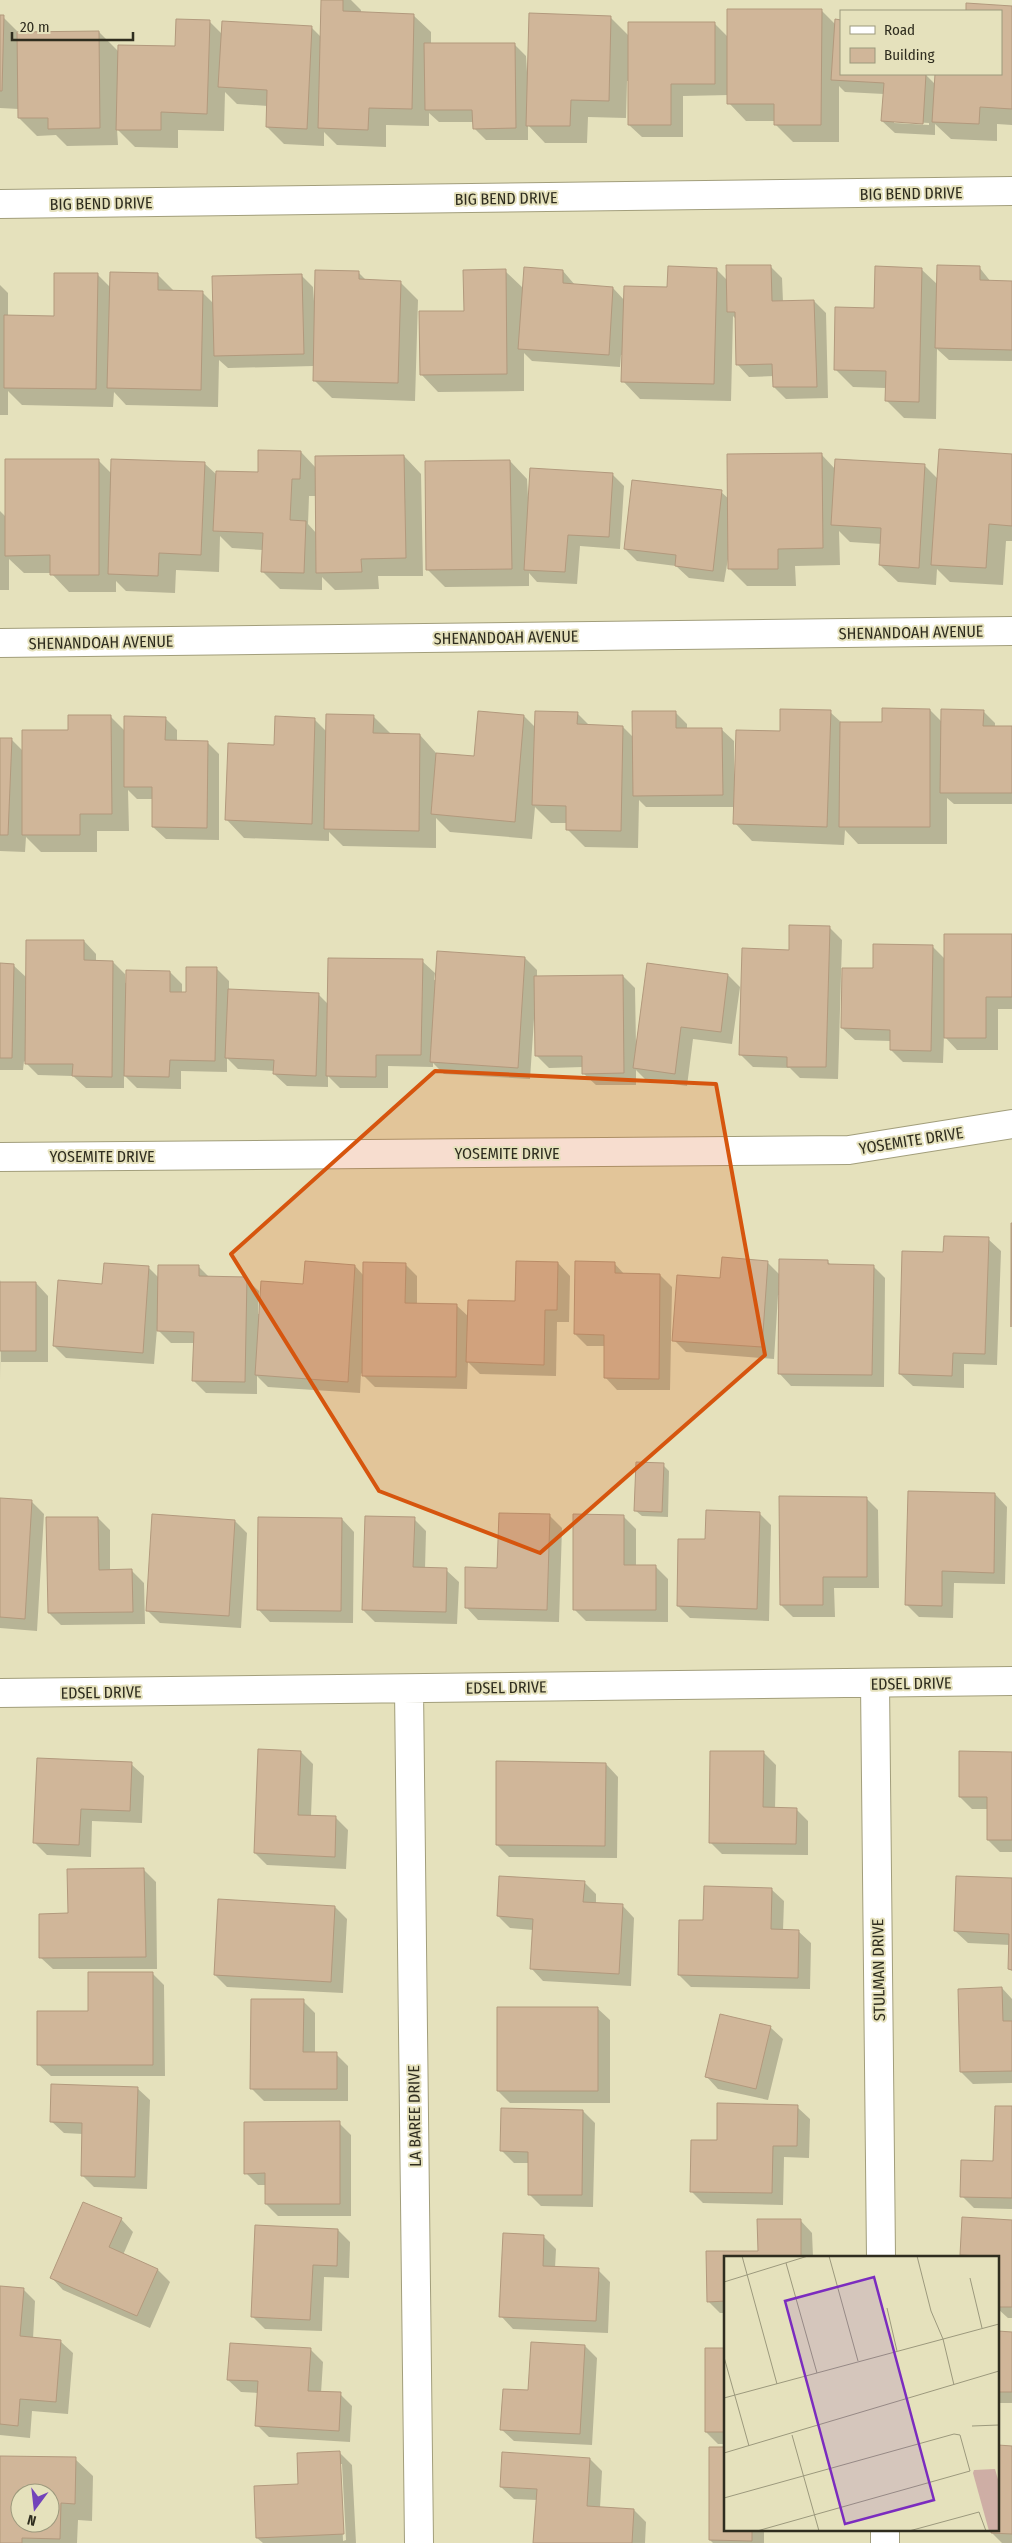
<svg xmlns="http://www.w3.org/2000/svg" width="1012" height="2543" viewBox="0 0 1012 2543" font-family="'Fira Sans Condensed',sans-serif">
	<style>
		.shadow { fill: #0003; fill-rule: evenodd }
		.building { fill: #d0b699; stroke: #b2997d; fill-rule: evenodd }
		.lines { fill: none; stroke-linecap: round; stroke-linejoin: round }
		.minor-casing { stroke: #a29e7b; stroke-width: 30 }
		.minor { stroke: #fff; stroke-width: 28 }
		.marked { fill: #d6550e; fill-opacity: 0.2; stroke: #d6550e; stroke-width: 4; stroke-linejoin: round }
		.labels { text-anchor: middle; stroke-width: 4; stroke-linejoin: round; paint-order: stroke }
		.street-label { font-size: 16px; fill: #2f2d1f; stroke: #e5e1bc }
		.inset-road { fill: none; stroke: #9c997d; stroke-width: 1 }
		.view { fill: #7b2cbf; fill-opacity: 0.15; stroke: #7b2cbf; stroke-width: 2.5 }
		.inset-edge { fill: none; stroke: #2f2d1f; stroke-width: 2.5 }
	</style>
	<rect width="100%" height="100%" fill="#e5e1bc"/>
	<path class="shadow" d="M323,0h28l10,10v3l52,2 18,17v13l83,-1 12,12 1,16 83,-55 19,19 85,-13 15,15 92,-28 15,15 5,49h84l10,10 1,-10h65v-63h-34v-6l45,2v118l-15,-1v17l-46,-2 -16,-15v11l-40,-2 -13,-12 2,-27 -39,-2 -6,-6v56h-46l-18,-18v-3h-29l-17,-18v-8l-46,1v41h-41l-13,-12v-44h-2l-1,37 -38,-1 -1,26h-42l-17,-18v15h-42l-12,-12v-6h-35l-10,-9v13l-43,-1v22l-49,-2 -13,-13v14l-40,-2 -17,-17 1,-21 -31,-2 -12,-12 -1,39 -46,-1v18l-43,-1 -18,-18 1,16 -51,1 -11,-11 -19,1 -18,-18v-9l-19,-1v-91h3l16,16 80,-1 20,20 57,-5 33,-26 13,13 89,-7 11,11zM894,121l35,2v2l-35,-2z
		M770,266l12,12 1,24 31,-1 12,12 2,85 -42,1 -12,-12v-11l-25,1 -12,-13 -1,-45 -3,-3 -2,85 -91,-2 -17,-18v-26h-2l-1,12 -88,-6 -8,-8v38l-86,1 -17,-18 44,-62 40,-41 19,18 39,-18 12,14 38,3 12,13 44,-13 47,-19 11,11z
		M979,267l12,15h21v79l-63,-1 -12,-11 -1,70 -32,-1 -18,-18v-12l-33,-1 -18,-18 41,-60 45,-40 17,16z
		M358,272l9,9 33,1 18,18 -3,101 -83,-3 -18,-18v-14l-86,2 -9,-8 -1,47 -92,-2 -12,-13 -1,15 -91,-2 -14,-14v24h-8v-130l8,8v24h47l42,-43 14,14 47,-13 17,17h27l12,12 87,-29 12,12 1,14h2z
		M301,452l15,16 88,-12 17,18 2,102h-45l1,13 -44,1 -13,-13v13l-42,-1 -18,-18 1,-21 -31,-2 -12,-12 -1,36 -43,-2 -1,23 -49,-2 -10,-10v11h-47l-18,-19h-27l-15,-14v31h-9v-79l6,6 92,-57 14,14 92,-11 13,12 42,-1zM309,496h7l1,38 -9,-10z
		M821,454l15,16 89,-4 13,13 74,-24v86h-6l-3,44 -53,-3 -13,-13 -1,16 -38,-3 -18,-17 2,-21 -32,-2 -11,-11 1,34 -45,1 1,20h-49l-17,-17 -1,-16 -5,29 -35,-4 -13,-12 -39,-5 -12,-12 96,-57 8,7z
		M510,461l17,18 1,18 84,-23 12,12 -4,63 -40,-3 -3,38 -40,-2 -8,-9v13l-84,1 -17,-17z
		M930,710l12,12 41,-11 12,12v4h17v77h-58l-7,-6v46h-89l-13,-14 -1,15 -92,-4 -17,-18v-16h-89l-7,-7 -1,48 -53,-1 -18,-18v-6h-16l-16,-16 -3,32 -82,-7 -14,-14v30l-93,-2 -14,-14v9l-85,-3 -17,-18 49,-73 38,-28 13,13 46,-16 19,19h28l17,19 38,3 49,-41 12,12 41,-15 13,13 33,1 11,11 41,-26 12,12v5h34l13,12v33h2l45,-41 49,-21 12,11h41z
		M110,716l15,15 40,-13 12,12v12h30l12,12v86l-53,-1 -13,-12 1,-28h-17l-9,-9 1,41h-32v21h-56l-15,-15 -1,15 -25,-1v-112h11l12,12z
		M829,927l13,13 -4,139 -38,-1 -10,-10 -37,-1 -12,-12z
		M1012,935v74h-14v41h-41l-13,-14 -1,27 -40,-1 -12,-12v-9l-36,-1 -13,-12 32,-59 59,-22 12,12z
		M84,941l12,13v8h17l12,12v9l45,-11 12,12v9h5l30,-24 12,12v9l90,5 10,10 93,-44 13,12 -1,7 91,-22 12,12v7l86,-1 12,12 1,57 12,-80 80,10 12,12 -8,57 -39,-5 -6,47 -41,-6 -10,-10v15h-40l-13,-12v-6l-34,1 -12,-12 -1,-37h-2l-4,60 -86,-5 -11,-11v4l-45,-1v22h-48l-12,-12v11l-41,-1 -13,-12 1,-3 -37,-2 -11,-11v14l-46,-1v18l-44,-1 -13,-13v13h-38l-13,-12 -35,-1 -14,-14 -1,9h-23v-105h13l14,13z
		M988,1239l13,12 -4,114 -33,-1v24l-51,-2 -13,-12z
		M827,1261l5,5h41l12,12 -1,109 -93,-1 -12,-13 1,-78h-2l-4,64 -88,-7 -12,-12 47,-60 46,-18 13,13z
		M558,1263l12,13 -1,46h-12l-1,54 -76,-2 -12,-12 -1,27 -92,-2 -14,-14 -1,20 -92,-6 -11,-11v18l-51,-1 -12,-12 1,-38h-24l-14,-14 -3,35 -88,-6 -12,-12 50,-61 44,-18 11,11 39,-12 12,12 36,1 13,12 -1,23h2l44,-29 51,-19 9,10 41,-12 12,12v28l39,1 13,12 47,-14z
		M614,1263l11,12h35l12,12 -2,103h-53l-12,-13v-31h-18l-12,-12z
		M0,1280l1,3h35l12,13v66h-47v19z
		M663,1465l6,6 -1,46 -26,-1 -6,-5z
		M995,1494l12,13 -2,77 -51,-1 -1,35 -34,-1 -12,-12z
		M866,1498l12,12 1,78h-45l1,29h-42l-12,-12z
		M0,1499l32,3 12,12 -7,117 -37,-3z
		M759,1513l12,12 -2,96 -79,-3 -12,-12 28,-66z
		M549,1515l13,13 -3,94 -81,-2 -12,-13z
		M624,1517l12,12v37l20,1 12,12v43l-82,-1 -12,-12z
		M98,1518l12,12v41h22l12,12 1,41 -84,1 -12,-12z
		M342,1519l12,13 -1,91 -83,-1 -12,-13z
		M414,1519l12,12 -1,38 21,1 13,12 -2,42 -82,-2 -12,-12z
		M235,1521l12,12 -6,95 -81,-5 -12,-12z
		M301,1752l12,12 -2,52 25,2 12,12 -2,39 -79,-4 -12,-12z
		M763,1752l13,13 -1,44h21l12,12v34l-86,-1 -12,-12z
		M1012,1753v99h-12l-12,-12v-31h-16l-12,-12z
		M131,1764l13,12 -2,47 -50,-2 -1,36 -44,-2 -12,-12z
		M606,1764l12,13 -1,81 -108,-1 -12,-12z
		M144,1870l12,12 1,87h-104l-13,-12 29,-43z
		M1012,1879v92l-3,-2 1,-24 -42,-2 -13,-12z
		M584,1882l12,12v10l26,1 12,13 -3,68 -88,-5 -12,-13 2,-38 -23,-2 -12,-12z
		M771,1889l13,12 -1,30h15l13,12 -1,46 -119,-2 -12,-12 25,-54z
		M335,1907l12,12 -4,74 -116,-6 -12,-12z
		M152,1973l12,12 1,91h-114l-13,-12 51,-52z
		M1002,1988l10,11v84l-39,1 -12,-12z
		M303,2001l12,12v40l21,1 12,12v35h-84l-12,-12z
		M597,2008l13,12v83h-100l-12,-12z
		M770,2027l13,12 -15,61 -50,-11 -12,-13z
		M137,2088l13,12 -3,89 -53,-2 -12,-12 1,-41 -19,-1 -13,-12z
		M797,2107l13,12 -1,39 -25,-1 -1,48 -80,-2 -12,-12 27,-49z
		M1012,2108v101l-38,-1 -12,-12 33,-34z
		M583,2111l12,12 -2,84 -52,-1 -12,-12v-31h-15l-12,-12z
		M339,2123l12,12v81h-73l-12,-12v-19h-8l-12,-12z
		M121,2219l12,13 -10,23 35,15 12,12 -20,46 -87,-38 -12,-13z
		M800,2220l12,13 1,24h-87v56h-6l-12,-12 -1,-48h52z
		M1012,2221v97h-4l-10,-9v-52h-34l-2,-2z
		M338,2230l12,12 -1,36 -25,-1 -2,54 -57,-2 -12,-12z
		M543,2236l13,13 -1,19 43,2 12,12 -2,51 -95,-4 -12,-13z
		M0,2287l23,2 12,12 -2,38 27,2 13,12 -5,61 -36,-3 -2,27 -30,-3z
		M998,2332l14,1v70h-14z
		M231,2345l80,5 12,12 -2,31 19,1 12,12 -2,36 -81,-5 -12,-12 2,-32 -18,-1 -13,-12z
		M585,2346l12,12 -5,87 -78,-4 -13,-12z
		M726,2349v95h-8l-12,-12z
		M1012,2447v96h-10l-10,-10 6,-4z
		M340,2453l12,12 4,78h-93l-6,-5 43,-53zM340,2464h2l4,76 -3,1z
		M504,2453l86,6 12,12 -2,37 34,2 12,12 -1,21h-111l3,-43 -23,-1 -13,-12z
		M0,2457l75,2 18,17 -1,45 -14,-1 -1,23h-77zM20,2493h30v30h-30z
		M726,2529h38v14h-51l-3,-3z"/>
	<path class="building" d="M321,0h22v11l71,3 -2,95 -43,-1 -1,22 -50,-2z
		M966,3l46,3v103l-32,-2 -1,17 -47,-2 3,-48h66v-63h-35z
		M727,9h95l-1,116h-47v-21h-47z
		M529,13l82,3 -2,85 -38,-1 -1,26h-44z
		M0,15h4l-2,76h-2z
		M176,19l34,1 -3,94 -46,-2v18h-45l2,-85 57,1z
		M835,19l6,1v54h85l-3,50 -42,-3 3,-38 -53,-3z
		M222,21l90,5 -5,103 -41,-2 1,-37 -49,-3z
		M628,22h87v62h-44v41h-43z
		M99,31l1,97 -52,1v-11h-30l-1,-86z
		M424,43h91l1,85 -43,1 -1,-19h-47z
		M726,265h45l1,36 42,-1 3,87h-44l-1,-23 -36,1 -1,-53h-8z
		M937,265l43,1v14l32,1v69l-77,-2z
		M668,266l49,2 -3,116 -93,-2 3,-96 43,1z
		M875,266l47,2 -3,134 -34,-1 1,-30 -52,-1 1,-63 39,1z
		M524,267l39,3v13l50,4 -4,68 -91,-6z
		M506,269l1,105 -87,1 -1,-64h45l-1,-41z
		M315,270l44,1v8l42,2 -3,102 -85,-2z
		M110,272l48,1v17l45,1 -2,99 -94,-2z
		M54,273h44l-2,116 -92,-1v-73l50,1z
		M302,274l2,80 -90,2 -2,-80z
		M939,449l73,5v72l-23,-2 -3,44 -55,-3z
		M258,450l43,1 -1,28h-8l-2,41 16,1 -2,52 -43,-1 2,-39 -50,-2 3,-60 42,1z
		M822,453l1,95 -45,1v20h-50l-1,-115z
		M404,455l2,103 -45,1 1,13 -46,1 -1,-117z
		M5,459h94v116h-49v-20l-45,1z
		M111,459l94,3 -4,93 -42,-2 -1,23 -50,-2z
		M835,459l90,5 -6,104 -40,-3 2,-37 -50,-3z
		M510,460l2,109 -86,1 -1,-109z
		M530,468l83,5 -4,64 -41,-2 -3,37 -41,-2z
		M632,480l90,10 -9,81 -38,-5 1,-11 -52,-6z
		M882,708l48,1v118h-91l1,-105h42z
		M780,709l51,1 -4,117 -94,-3 3,-94 44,1z
		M941,709l43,1 -1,16h29v67h-72z
		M478,711l46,4 -9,107 -84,-8 5,-61 38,3z
		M535,711l43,1 -1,12 46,2 -2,105 -55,-1v-24l-34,-1z
		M632,711h44v17h46l1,67 -90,1z
		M326,714l48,1 -1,18 47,1 -1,97 -95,-2z
		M68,715h43l1,99h-32v21h-58v-105h46z
		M124,716l42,1 -1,23 43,1 -1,87 -55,-1v-40h-28z
		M275,716l40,2 -3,106 -87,-4 3,-77 46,2z
		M0,738h12l-4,97h-8z
		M789,925l41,1 -4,141h-39v-10l-48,-2 3,-107 47,2z
		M944,934h68v63h-26v41h-42z
		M26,940h58v20l29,1 -1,116 -40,-1 1,-12h-48z
		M873,944l60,1 -2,106 -41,-1v-20l-49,-2 1,-60h31z
		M437,951l88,6 -7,111 -88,-6z
		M328,958l95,1 -2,96h-45v22l-50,-1z
		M0,963l14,1 -2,94h-12z
		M647,963l81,11 -7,58 -40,-5 -6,47 -42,-6z
		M186,967h31l-2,94 -45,-1 -1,17 -45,-1 2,-106 44,1v21h16z
		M623,975l1,98 -42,1v-18h-47l-1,-80z
		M228,989l91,4 -3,83 -43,-2 1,-14 -49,-2z
		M1011,1223h1l-1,104z
		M944,1236l45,1 -4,117 -32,-1 -1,23 -53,-2 3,-123 41,1z
		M722,1257l46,4 -6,86 -90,-6 5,-66 43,3z
		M779,1259l49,1v4l46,1 -2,110 -94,-1z
		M305,1261l50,4 -7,117 -93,-7 6,-94 42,3z
		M516,1261l42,1 -1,48h-12l-1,55 -78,-3 2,-62 47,1z
		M575,1261l40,1v11l45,1 -1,105 -55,-1v-43l-30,-1z
		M363,1262l43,1 -1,40 52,1 -1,73 -94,-1z
		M104,1263l45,3 -6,87 -90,-7 5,-66 44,4z
		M158,1265h41v11l48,1 -2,105 -53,-1 2,-49 -37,-1z
		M0,1282h36v69h-36z
		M636,1462l28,1 -2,49 -28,-1z
		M908,1491l87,2 -1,80 -52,-2v35l-37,-1z
		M779,1496l88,1v80h-44v28h-43z
		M0,1498l32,2 -7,119 -25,-2z
		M706,1510l54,2 -3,97 -80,-3 1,-67h27z
		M499,1513l51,1 -3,96 -82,-2v-41l32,1z
		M152,1514l83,6 -6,96 -83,-5z
		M573,1514l51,1v50h32v45h-83z
		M365,1516l50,1 -2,50 34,1 -1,44 -84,-2z
		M46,1517h52l1,53 33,-1 1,43 -85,1z
		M258,1517l84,1 -1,93 -84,-1z
		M258,1749l43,2 -3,64 38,1 -1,41 -81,-4z
		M710,1751h54l-1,56 34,1 -1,36 -87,-1z
		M959,1751l53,1v88h-25v-43h-28z
		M37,1758l95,4 -2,49 -49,-2 -2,36 -46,-2z
		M496,1761l110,2 -1,83 -109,-1z
		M144,1868l2,89 -107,1v-44l29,-1 -1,-44z
		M499,1876l86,5 -2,21 40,2 -4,70 -89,-5 3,-50 -36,-3z
		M956,1876l56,2v92l-4,-1 1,-35 -55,-3z
		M704,1886l68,2 -1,41 28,1 -1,48 -120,-3 1,-55h24z
		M218,1899l117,7 -4,76 -117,-7z
		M88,1972h65v93h-116v-54h51z
		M1002,1987l1,34h9v50l-52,1 -2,-83z
		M251,1999h53l-1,53h34v37h-87z
		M497,2007h101v84h-101z
		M720,2014l51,12 -15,63 -51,-12z
		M51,2084l87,3 -3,90 -54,-1 1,-53 -32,-1z
		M717,2103l81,2 -1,41h-24l-1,47 -82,-1 1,-52h26z
		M995,2106h17v92l-52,-1 1,-37 32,1z
		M501,2108l82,2 -1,85h-54v-43l-28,-1z
		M340,2121v83h-75v-31l-21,1v-52z
		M83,2202l39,16 -13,29 49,22 -21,47 -87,-38z
		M962,2217l50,3v87h-14v-50l-38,-2z
		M757,2219h44v38h-75v44l-19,1 -1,-51h52z
		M255,2225l83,4 -1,37 -24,-1 -3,55 -59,-3z
		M503,2233l41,2 -1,31 56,2 -3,53 -97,-4z
		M0,2286l24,2 -4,48 41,4 -5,62 -36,-3 -2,27 -18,-2z
		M998,2331l14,1v60h-14z
		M531,2342l54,3 -5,89 -80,-4 3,-41 25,1z
		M230,2343l81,5 -3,43 33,1 -2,39 -84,-5 3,-45 -31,-1z
		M705,2348h21v84h-21z
		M998,2445l14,1v88l-21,-1v-4h7z
		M709,2447h17v82h26v12l-43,-1z
		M340,2451l4,83 -88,4 -2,-52 44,-2 -1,-31z
		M502,2452l88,6 -3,48 47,3 -2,34h-99l4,-54 -37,-2z
		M0,2456l76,1 -1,47 -14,-1 -1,36 -38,-1v5h-22zM20,2493h30v30h-30z"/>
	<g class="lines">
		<g class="minor-casing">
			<path id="minor" d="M0,204l1012,-13
				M0,643l1012,-12
				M0,1157l849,-7 163,-26
				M875,1683l6,574
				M409,1689l10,854
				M0,1693l1012,-12
				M885,2529v14"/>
		</g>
		<use href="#minor" class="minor"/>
	</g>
	<path class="marked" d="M435,1071l281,13 49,271 -225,198 -161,-62 -148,-237z"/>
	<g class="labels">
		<g class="street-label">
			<text transform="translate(911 193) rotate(-1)" y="6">BIG BEND DRIVE</text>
			<text transform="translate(506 198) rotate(-1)" y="6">BIG BEND DRIVE</text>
			<text transform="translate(101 203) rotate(-1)" y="6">BIG BEND DRIVE</text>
			<text transform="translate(911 632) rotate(-1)" y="6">SHENANDOAH AVENUE</text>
			<text transform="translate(506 637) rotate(-1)" y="6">SHENANDOAH AVENUE</text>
			<text transform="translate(101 642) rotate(-1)" y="6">SHENANDOAH AVENUE</text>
			<text transform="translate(911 1140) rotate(-9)" y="6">YOSEMITE DRIVE</text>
			<text x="507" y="1159">YOSEMITE DRIVE</text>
			<text x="102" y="1162">YOSEMITE DRIVE</text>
			<text transform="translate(911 1683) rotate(-1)" y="6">EDSEL DRIVE</text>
			<text transform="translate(506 1687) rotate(-1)" y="6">EDSEL DRIVE</text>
			<text transform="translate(101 1692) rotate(-1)" y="6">EDSEL DRIVE</text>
			<text transform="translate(878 1970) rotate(-91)" y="6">STULMAN DRIVE</text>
			<text transform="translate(414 2116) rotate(-91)" y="6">LA BAREE DRIVE</text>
		</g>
	</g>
	<g transform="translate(724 2256)">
		<rect width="275" height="275" fill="#e5e1bc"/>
		<path d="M271,213l4,14v48h-10l-16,-58 1,-3z" fill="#ceaea5"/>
		<path class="inset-road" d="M18,0l35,128M105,0l29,105M193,0l14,55 12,28 11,46M62,7l31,110M246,22l12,50M0,26l84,-26M163,52l10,43M0,101l25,89M0,142l275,-74M248,170l27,-1M68,179l27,96M0,197l275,-82M0,242l230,-64 6,1 10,36 -213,60M185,275l70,-19 7,19"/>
		<path class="view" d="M150,21l60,223 -89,24 -60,-223z"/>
		<rect width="275" height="275" class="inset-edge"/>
	</g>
	<rect x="840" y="10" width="162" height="65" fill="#e5e1bc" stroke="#9c997d"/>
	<rect x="850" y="26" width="25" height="8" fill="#ffffff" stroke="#9c997d"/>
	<text x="884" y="35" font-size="15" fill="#2f2d1f">Road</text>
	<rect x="850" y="48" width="25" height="15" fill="#d0b699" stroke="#9c997d"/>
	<text x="884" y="60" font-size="15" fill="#2f2d1f">Building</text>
	<g transform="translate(35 2508) rotate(195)"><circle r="24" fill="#e5e1bc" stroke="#9c997d"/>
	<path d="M0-4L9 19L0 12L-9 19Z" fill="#7243ba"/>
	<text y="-8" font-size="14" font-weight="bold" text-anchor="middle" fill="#2f2d1f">N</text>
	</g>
	<path d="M12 32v8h121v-8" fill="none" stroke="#2f2d1f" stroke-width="2.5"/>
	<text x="20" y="32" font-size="15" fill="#2f2d1f" stroke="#e5e1bc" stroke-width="4" paint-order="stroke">20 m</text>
</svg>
